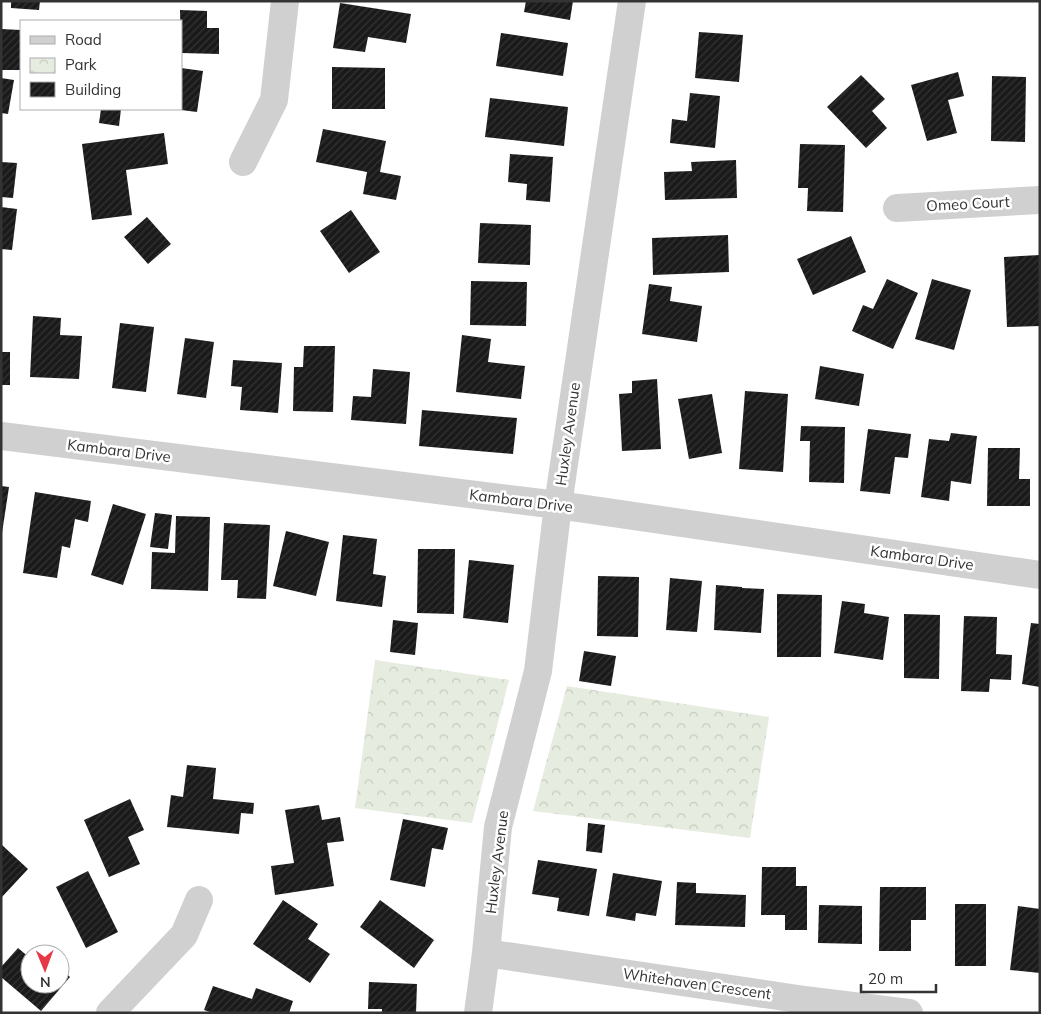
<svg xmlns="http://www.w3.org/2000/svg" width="1041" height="1014" viewBox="0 0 1041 1014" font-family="Mulish,sans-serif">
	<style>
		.park { fill: url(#park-crowns) }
		.building { fill: url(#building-hatch) }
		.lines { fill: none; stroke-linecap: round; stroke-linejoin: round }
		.minor { stroke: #d0d0d0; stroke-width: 28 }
		.labels { text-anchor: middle; stroke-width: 5; stroke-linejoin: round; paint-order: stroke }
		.street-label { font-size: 15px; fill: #333; stroke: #fff }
	</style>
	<defs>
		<pattern id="park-crowns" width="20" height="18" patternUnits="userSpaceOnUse" patternTransform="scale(1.25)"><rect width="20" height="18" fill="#e6ecdf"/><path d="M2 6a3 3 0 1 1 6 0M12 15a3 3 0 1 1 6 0" fill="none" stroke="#c6cbc0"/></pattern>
		<pattern id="building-hatch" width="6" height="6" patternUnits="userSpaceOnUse" patternTransform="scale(1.25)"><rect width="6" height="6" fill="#1a1a1a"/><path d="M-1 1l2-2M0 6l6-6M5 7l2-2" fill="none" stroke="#333"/></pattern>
	</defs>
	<rect width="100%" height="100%" fill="#fff"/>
	<path class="park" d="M375,660l134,20 -37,143 -117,-15z
		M567,686l202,31 -19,121 -217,-27z"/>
	<path class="building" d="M11,1h29l-1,9 -28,-2z
		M526,1h47l-3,19 -46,-8z
		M340,3l71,11 -5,29 -38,-6 -3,15 -32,-4z
		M180,10l27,1v17h12v26l-38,-1z
		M1,29l20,1v40h-20z
		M699,32l44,3 -4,47 -44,-4z
		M501,33l67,10 -5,33 -67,-10z
		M332,67l53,1v41h-53z
		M181,68l22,3 -6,41 -16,-2z
		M958,72l6,24 -16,4 9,33 -30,8 -16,-56z
		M861,75l24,24 -13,12 15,17 -21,20 -39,-41z
		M992,76l34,1 -1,65 -34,-1z
		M1,78l13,2 -6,34 -7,-1z
		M690,93l30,3 -5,52 -45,-5 2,-24 15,2z
		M490,98l78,9 -4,39 -79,-9z
		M101,109h20l-2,17 -20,-3z
		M323,129l63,12 -6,31 21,4 -5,24 -33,-6 4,-22 -51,-10z
		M164,133l4,31 -42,6 6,45 -40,5 -10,-76z
		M800,144l45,1 -2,67 -36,-1 1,-23h-10z
		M510,154l43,3 -3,45 -24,-2 1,-16 -19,-2z
		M736,160l1,38 -72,2 -1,-28 28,-1 -1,-9z
		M1,162l16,1 -4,35 -12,-1z
		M1,207l16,2 -5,41 -11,-1z
		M351,210l29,42 -31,21 -29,-42z
		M147,217l24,27 -23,20 -24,-27z
		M480,223l51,2 -1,40 -52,-2z
		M728,235l1,37 -76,3 -1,-37z
		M851,236l15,36 -53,23 -16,-36z
		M1040,255v71l-33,1 -3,-70z
		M887,279l31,14 -25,56 -41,-18 11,-26 10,4z
		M932,279l39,11 -17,60 -39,-11z
		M471,281l56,1 -1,44 -56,-1z
		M649,284l23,3 -2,14 32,5 -5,36 -55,-8z
		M33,316l28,2 -1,17 22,1 -3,43 -49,-2z
		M120,323l34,4 -8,65 -34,-4z
		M462,335l29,4 -3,23 37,4 -4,33 -65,-7z
		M185,338l29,4 -8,56 -29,-4z
		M304,346h31l-2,66 -40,-1 1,-44h9z
		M1,352h9v33h-9z
		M233,360l49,3 -4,50 -38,-3 2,-23 -11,-1z
		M820,366l44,8 -5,32 -44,-7z
		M373,369l37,3 -4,52 -55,-4 2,-24 18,1z
		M657,379l4,70 -39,2 -3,-57 13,-1v-12z
		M745,391l43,3 -5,78 -44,-3z
		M712,394l10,59 -33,6 -11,-60z
		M422,410l95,8 -4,36 -94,-8z
		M801,426l44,1 -1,56 -35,-1 1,-41h-10z
		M868,429l43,5 -3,24 -13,-1 -5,37 -30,-3z
		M951,433l26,3 -6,48 -20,-3 -2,20 -28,-4 8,-58 20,2z
		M988,448h32l-1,31h11v27h-43z
		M1,486l8,1 -7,46h-1z
		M35,492l56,9 -3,21 -13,-3 -5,29 -8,-2 -5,32 -34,-5z
		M113,504l33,10 -23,71 -32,-10z
		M155,513l17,2 -4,34 -18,-2z
		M176,516l34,1 -2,74 -57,-2 1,-37 23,1z
		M224,523l46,2 -4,74 -29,-1 1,-18h-17z
		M286,531l43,11 -13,54 -43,-10z
		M343,535l34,4 -4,35 13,2 -4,31 -46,-6z
		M418,549h37l-1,65 -37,-1z
		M469,560l45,5 -6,58 -45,-5z
		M598,576l41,1 -1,60 -41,-1z
		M670,578l32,3 -5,51 -31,-2z
		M716,585l26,2v1l22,1 -3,44 -47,-3z
		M777,594l45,1 -1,62h-44z
		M842,601l23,3 -1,9 25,4 -6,43 -49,-7z
		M904,614l36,1 -1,64 -35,-1z
		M964,616l33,1 -1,37 16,1 -1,25 -21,-1 -1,13 -28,-1z
		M393,620l25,3 -3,32 -25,-3z
		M1031,623l9,1v63l-18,-3z
		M584,651l32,5 -5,30 -32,-5z
		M187,765l29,3 -3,31 41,4 -1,11 -12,-1 -2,21 -72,-7 4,-32 12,2z
		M130,799l14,31 -16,7 12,27 -31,13 -25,-57z
		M319,805l3,15 18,-3 4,24 -17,2 7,43 -59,9 -4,-29 23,-3 -9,-53z
		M403,819l45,9 -5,22 -11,-2 -7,39 -35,-7z
		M588,823l17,2 -3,28 -16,-2z
		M2,845l26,24 -27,29v-52z
		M538,860l59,9 -8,47 -32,-5 2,-13 -27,-4z
		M762,867h34v19h11v44h-22v-15h-24z
		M88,871l30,61 -32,16 -30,-61z
		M613,873l49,8 -6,35 -20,-3 -1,8 -29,-5z
		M677,882l19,1v10l50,2 -1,32 -70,-2z
		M880,887h46v33h-15v31h-32z
		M283,900l35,24 -10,15 22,15 -20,29 -57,-39z
		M380,900l54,40 -20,28 -54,-41z
		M955,904h31v62h-31z
		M819,905l43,1v38l-44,-1z
		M1018,906l22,3v64l-30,-3z
		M18,948l12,10v26h30v-16l10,9 -29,34 -40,-34v-10z
		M369,982l48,2 -1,29h-34v-4h-14z
		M213,986l39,13 4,-11 37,13 -4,12h-76l-9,-3z"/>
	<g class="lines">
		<path class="minor" d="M243,162l31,-62 11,-99
			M897,208l143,-8
			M1,436l557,69 482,70
			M486,953l312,46 111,14
			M110,1013l74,-78 15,-35
			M478,1013l8,-60 12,-126 40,-156 20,-166 74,-504"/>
	</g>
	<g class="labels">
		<g class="street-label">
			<text transform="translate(968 204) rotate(-3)" y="5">Omeo Court</text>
			<text transform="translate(568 434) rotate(-82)" y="5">Huxley Avenue</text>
			<text transform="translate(119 451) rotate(7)" y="5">Kambara Drive</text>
			<text transform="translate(521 501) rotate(7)" y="5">Kambara Drive</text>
			<text transform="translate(922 558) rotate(8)" y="5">Kambara Drive</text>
			<text transform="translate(497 862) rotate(-83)" y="5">Huxley Avenue</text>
			<text transform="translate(697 984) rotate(8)" y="5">Whitehaven Crescent</text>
		</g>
	</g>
	<rect width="1041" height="1014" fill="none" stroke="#333333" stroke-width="5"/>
	<rect x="20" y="20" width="162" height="90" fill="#ffffff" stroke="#adadad"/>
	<rect x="30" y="36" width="25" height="8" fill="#d0d0d0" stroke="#adadad"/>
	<text x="65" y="45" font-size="15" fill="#333333">Road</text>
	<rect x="30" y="58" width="25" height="15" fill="url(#park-crowns)" stroke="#adadad"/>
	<text x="65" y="70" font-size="15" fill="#333333">Park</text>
	<rect x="30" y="82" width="25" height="15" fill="url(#building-hatch)" stroke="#adadad"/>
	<text x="65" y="95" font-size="15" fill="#333333">Building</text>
	<g transform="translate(45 969) rotate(179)"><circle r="24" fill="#ffffff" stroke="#adadad"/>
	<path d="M0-4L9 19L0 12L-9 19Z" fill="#e63946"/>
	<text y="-8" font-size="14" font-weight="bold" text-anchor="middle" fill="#333333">N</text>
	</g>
	<path d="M861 984v8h75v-8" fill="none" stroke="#333333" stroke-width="2.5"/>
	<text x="868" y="984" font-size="15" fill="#333333" stroke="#ffffff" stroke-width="4" paint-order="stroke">20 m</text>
</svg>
